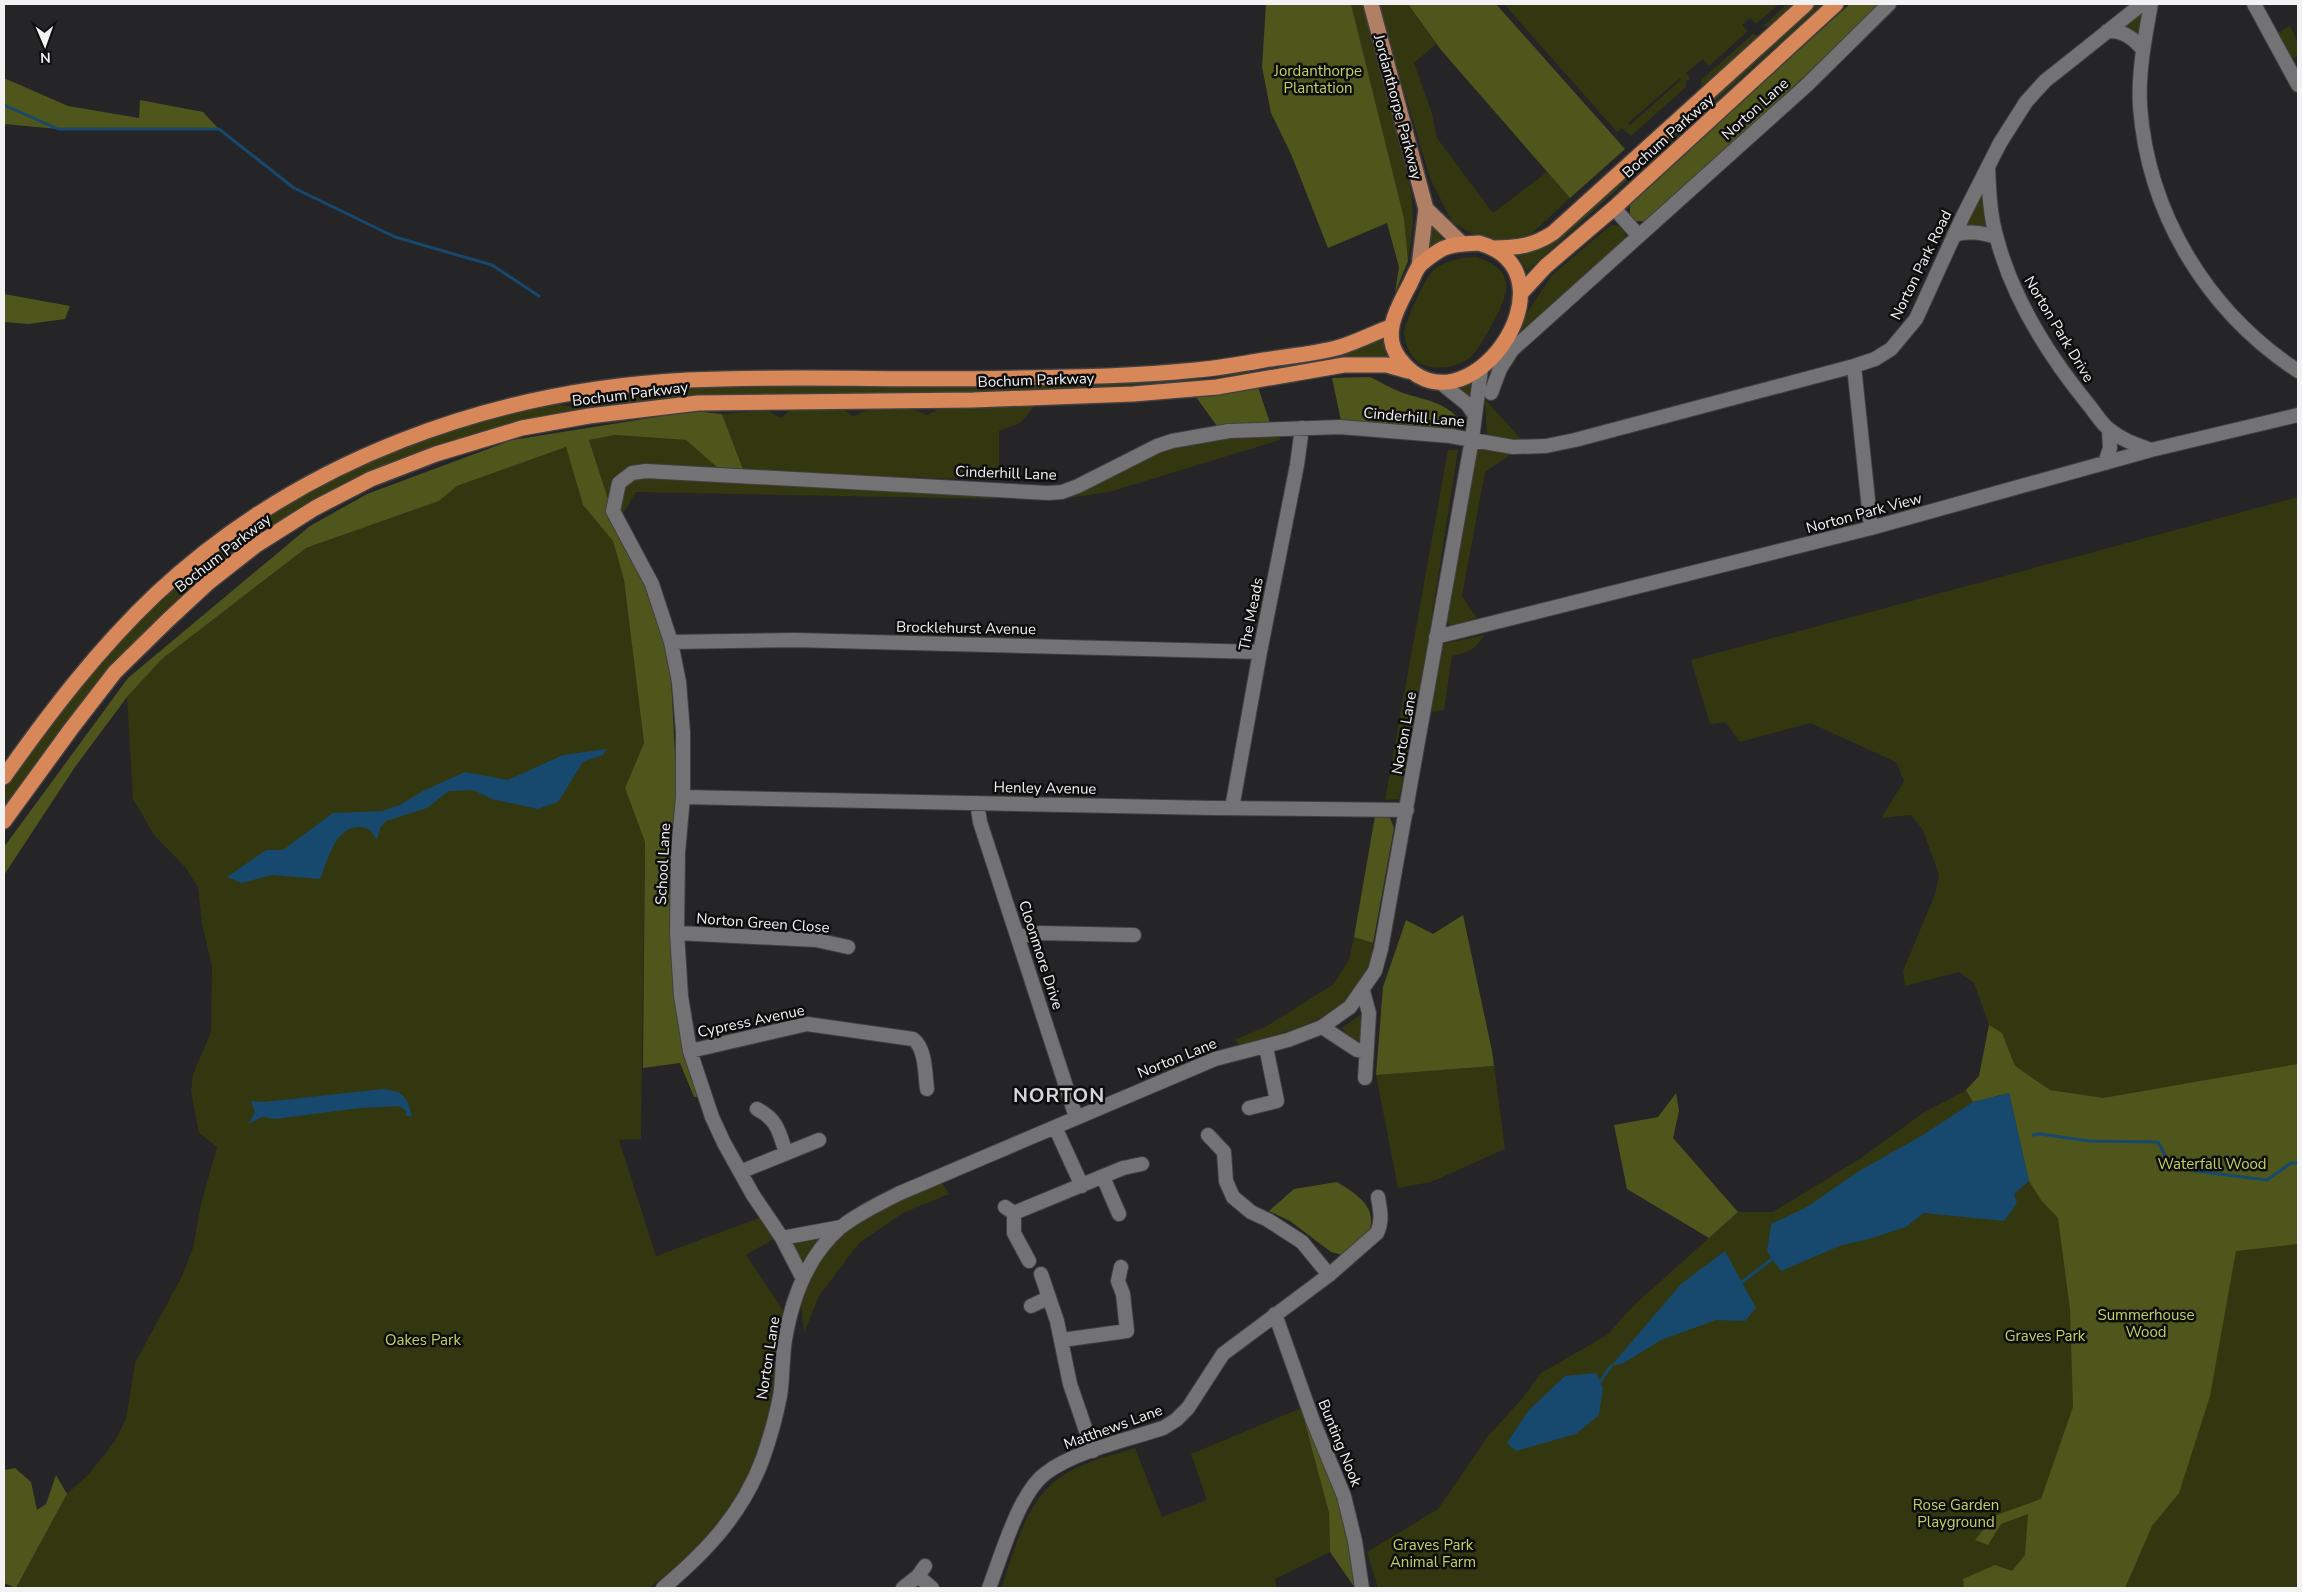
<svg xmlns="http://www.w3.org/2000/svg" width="2302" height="1592" viewBox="0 0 2302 1592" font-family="'Nunito Sans',sans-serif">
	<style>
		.green { fill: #323710; fill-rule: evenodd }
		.forest { fill: #4e561b }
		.water { fill: #17486d }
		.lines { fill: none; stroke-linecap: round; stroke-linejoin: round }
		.stream { stroke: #17486d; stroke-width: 3 }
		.minor-casing { stroke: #404042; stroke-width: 16 }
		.major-casing { stroke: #404042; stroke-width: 18 }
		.highway-casing { stroke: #404042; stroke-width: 18 }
		.minor { stroke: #737275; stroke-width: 14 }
		.major { stroke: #b07f64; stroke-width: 15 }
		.highway { stroke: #d88758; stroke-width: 15 }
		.labels { text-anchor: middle; stroke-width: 5; stroke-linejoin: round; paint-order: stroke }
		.park-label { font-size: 15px; fill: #c1d268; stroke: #0e0e0f }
		.street-label { font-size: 15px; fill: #f2f2f3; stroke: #0e0e0f }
		.district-label { font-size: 20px; font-weight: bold; letter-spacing: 1px; fill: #d7d6d9; stroke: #0e0e0f }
	</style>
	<rect width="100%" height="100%" fill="#252427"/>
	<path class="green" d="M1351,4h12l40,150 9,43 1,27 -5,37 -4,-43z
		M1378,4h30l28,40 -22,19 18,50 5,25 56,75 54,-41 23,26 -43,40 -21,5 -25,-4 -29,-17 -22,-44z
		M1504,4h275l-23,20 -6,-6 -8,7 6,6 -39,35 -6,-7 -17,14 4,6 -4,2v6l-55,49 -9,-8 -5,4zM1680,78l1,2 -51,45 -2,-2z
		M1787,4h10l-23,21 -12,2z
		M1812,4h11l-296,267 -10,-17 15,-2 18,-8z
		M2139,10l6,3 -4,23 -21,-11z
		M2290,26l8,16v14l-7,4 -15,-26z
		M1753,34l7,3 -58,51 -1,-8z
		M1983,190l5,40 -14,-5h-10z
		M1428,223h4l11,18 -15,10z
		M1611,225l10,1 4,4v9l-10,12 -99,88 -3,-5 39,-59z
		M1476,257c45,14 31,40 14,71 -6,10 -12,24 -22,31 -17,11 -46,14 -57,-5 -4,-6 -7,-15 -7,-22 1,-10 20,-51 27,-59 12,-13 29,-15 45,-16z
		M1387,338l6,21 -59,-4z
		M1249,368l1,4h18l-46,6 -15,-3z
		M1194,375l8,6 -38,4 -5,-2 -106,7 -408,13 -56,6 -1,-3 -26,-4 51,-9 90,-7z
		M1472,381l2,1v17l-5,1 -9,-13z
		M1485,399l36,40 -34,-2z
		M559,402l1,3 23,3 1,1 -113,26 -66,23 -227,143 -61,60 -28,32 -85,117v-23l37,-52 58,-74 60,-61 36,-31 56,-43 83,-49 102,-44z
		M1037,404l-17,19 -21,8v40l-9,9 -246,-8 -22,-58 45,-4 14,8 9,-8 50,-2 14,8c20,-12 52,-11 73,-1l15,-8z
		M1279,433l1,7 -171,52 -40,6 -1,-4 97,-45 33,-9z
		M615,435l71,5 33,29 -91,-2 -15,10 -3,28 -21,-66z
		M1476,446l33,5v5l-24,16 -23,124 15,22 -26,8 -4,-4 -2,-7z
		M566,447l17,58 30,36 11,39 20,163 -19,45 20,53 -4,298 -22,1 37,116 109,-40 12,21 -31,18 37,55 -16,116 -23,58 -24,38 -22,28 -49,38h-633l51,-94 22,-20 26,-33 11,-22 9,-56 46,-85 12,-30 8,-44 16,-57 -18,-14 -8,-42 2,-17 18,-42 1,-65 -10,-43 -4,-37 -13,-20 -31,-32 -21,-36 -6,-102 35,-38 144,-111 133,-47 18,-15z
		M1448,450h10l-38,242 -21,107 -14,1z
		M648,477l347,17 1,5 -360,-7 -15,25c-2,-12 -3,-32 11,-37 4,-2 11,-2 16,-3z
		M2298,497v1091h-920l-11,-36 71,-43 50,-73 33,-36 20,-27 66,-38 26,-29 105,-94h35l88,-54 62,-45 43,-23 13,-14 10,-51 -15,-42 -15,-11 -54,14 -2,-15 32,-77 4,-19 -16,-45 -12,-15 -30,3 23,-37 -8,-19 -86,-39 -70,19 -15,-20 -15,2 -19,-64z
		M1484,635c-7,14 -17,18 -32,21l-8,54 -13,2 11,-68z
		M1354,937l19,6c-1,8 -2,18 -5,26 -21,51 -80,62 -128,76l-6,-5 31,-13 69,-43 15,-25z
		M1364,1012v20l-5,9 -11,-6 -6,-7z
		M1494,1066l11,83 -74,33 -33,6 -22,-113z
		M941,1181l8,13 -46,19 -44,30 -40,53 -15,37 -3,-28 17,-44 13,-17 38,-29z
		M821,1235l-20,29 -13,-23z
		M1301,1408l28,105 1,39 -55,27 2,9h-276c18,-49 26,-99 79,-122 17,-8 37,-12 55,-18l27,69 45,-17 -16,-46z"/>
	<path class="forest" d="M1266,4h85l53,214 4,43 -13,32 4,-26 -12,-44 -59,25 -37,-94 -20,-41 -9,-46z
		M1408,4h88l129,145 -55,49 -129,-148z
		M1850,4h33l-236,217h-12l-5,-6v-10l11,-12z
		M4,78l64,28 71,12 1,-18 63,12 16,17h-161l-54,-5z
		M4,294l66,12 -5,13 -36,5 -25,-2z
		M1370,377c11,5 22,12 33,16 22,7 42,9 57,27l-2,7 -6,5 -111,-11 -9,-43z
		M1258,387l12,36 -53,3 -21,-29z
		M694,411l28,3 22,58 -25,-3 -33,-29 -71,-5 -26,5 21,65 39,82 21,73 7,132 -8,85 6,122 28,98h-9l-14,-34 -37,5 2,-226 -20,-54 19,-45 -20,-163 -11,-39 -30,-36 -17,-58 -109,39 -18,15 -133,47 -144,111 -35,38 -52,70 -71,108v-28l124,-169 182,-152 57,-32 145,-54z
		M1375,816l15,2 4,10 -21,115 -19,-6z
		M1463,915l29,136 2,15 -118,9 7,-88 23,-67 27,14z
		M1989,1025l13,8 13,33 35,24 53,8 195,-34v180l-62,7 -26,145 -31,97 -27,33 -27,62h-161l-1,-9 32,-14 17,6 13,-16 3,-41 -27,10 -13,21 -13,-5 19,-24 47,-17 32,-92 -3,-98 -12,-91 -17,-18 -12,-19 -20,-88 -36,9 -7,-12 13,-14z
		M1676,1093l3,18 -6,27 65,74 -29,26 -82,-49 -13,-64 44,-8z
		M1337,1182c19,12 41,24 32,50l-27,23 -11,-3 -41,-31 -21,-10 25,-22z
		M1301,1408l33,82 13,41 8,57 -25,-36 -1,-39z
		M15,1468l16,14 6,28 9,-6 10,-29 11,19 -51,94 -12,-5v-113z"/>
	<path class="water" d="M606,749l-3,6 -20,7 -25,40 -20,7 -46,-10 -19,-9 -24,1 -22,17 -41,13 -6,7 -3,12c-5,-8 -7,-12 -17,-13 -25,-1 -32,33 -40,52l-48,-4 -30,8 -15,-6 39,-27h17l50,-37 49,-2 18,-6 23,-14 42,-19 43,8 55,-25z
		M383,1089c21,2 24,8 29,27h-6v-5l-7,-5 -39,2 -85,11 -13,-2 -14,7 7,-12 -4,-11 12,1z
		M2009,1093l20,88 -15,13 3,9 -13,18 -80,-8 -18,14 -37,12 -27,6 -61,26 -14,-19 4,-28 36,-17 52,-36 64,-36 50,-33z
		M1725,1251l31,57 -11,13 -29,-1 -55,20 -37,23 -13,3 70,-82z
		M1596,1373l7,15 -4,27 -23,19 -60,17 -9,-8 21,-32 37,-35z"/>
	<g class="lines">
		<path class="stream" d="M4,105l54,24h161l75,59 101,49 97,28 47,31
			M2033,1135l7,-1 49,7 69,1 9,17 28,12 72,9 24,-17h7
			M1742,1282l30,-23
			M1600,1382l11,-16"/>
		<g class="minor-casing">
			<path id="minor" d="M2151,4c-6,33 -13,68 -11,102 8,109 68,206 158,265
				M2254,4l44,81
				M2107,31c15,-1 27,7 36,19
				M1988,167c1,24 2,49 9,72 16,60 52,117 91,165 7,8 13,20 22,26 12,10 27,15 41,20
				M1614,208l24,27
				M1954,235c15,-5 28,-2 42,2
				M1854,366l17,162
				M1441,383l26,21 7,10
				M1491,393l9,-24 12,-19 295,-265 82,-81
				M2105,463l5,-15 -1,-18
				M1436,637l435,-109 280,-78 147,-35
				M671,642l124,-2 465,12
				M683,797l530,11 194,2
				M977,803l3,19 96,295
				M1232,808l28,-156 37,-187 5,-37
				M677,933l139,7 32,7
				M1019,937l20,-4 95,2
				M1363,991l6,22 -4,65
				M1322,1027l35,23 9,1
				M690,1051l117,-27 106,15c13,9 12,36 14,50
				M1249,1108l28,-7 -11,-54
				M757,1109c21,11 22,23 29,44
				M1055,1127l27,59
				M1208,1135l16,17 2,29 7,16 18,15 17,8 34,22 27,33
				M740,1172l79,-32
				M1103,1177l16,37
				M1005,1207l9,6 109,-45 19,-4
				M1014,1213v20l15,28
				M782,1238l59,-11
				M1041,1274l16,47 13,63 23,67
				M803,1279l-21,-41 -29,-43 -29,-52 -12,-26 -22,-66 -9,-55 -4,-63 1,-81 5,-55v-65l-4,-50 -8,-40 -19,-58 -39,-73 6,-28 13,-10 14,-2 402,22 14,-1 16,-6 79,-40 15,-5 57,-10 111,-4 110,9 63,11 33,-1 29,-6 279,-74 21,-7 16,-10 25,-30 47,-103 37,-73 26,-41 19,-21 97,-77
				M1031,1306l17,-8
				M1275,1314l38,107 31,75 11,45 7,47
				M1062,1340l65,-9 -4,-37 -5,-13 3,-14
				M918,1576l14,12
				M663,1588c44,-37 80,-75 100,-130 7,-20 13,-41 17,-62 3,-19 2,-38 5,-56 7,-42 23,-85 56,-113 18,-14 39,-24 59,-34l315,-134 73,-19 34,-13 28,-20 25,-36 6,-22 91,-510 9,-70
				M903,1588l15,-12 7,-10
				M989,1588c12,-31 30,-96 57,-115 29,-22 81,-33 117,-45l13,-8 12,-12 35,-54 106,-79 48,-42c6,-13 3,-23 1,-36"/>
		</g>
		<g class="major-casing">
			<path id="major" d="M1371,4l55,205 -7,57
				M1426,209l36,35"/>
		</g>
		<g class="highway-casing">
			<path id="highway" d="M1479,243c105,30 -15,202 -80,115 -18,-24 -1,-51 11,-74 3,-6 6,-15 11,-20 6,-5 14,-11 21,-15 12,-6 25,-5 37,-6z
				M1494,248c23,0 39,-2 59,-15l253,-229
				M1522,292l24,-26 68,-58 222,-204
				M4,777c46,-65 94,-128 152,-183 144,-135 336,-204 532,-214 110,-5 221,1 331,-2 59,-1 118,-2 177,-8 23,-2 46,-6 68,-10 25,-4 52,-6 76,-13 17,-5 34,-14 50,-20
				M4,821l67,-92 44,-57 53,-52 41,-38 46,-36 60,-38 56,-29 65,-25 86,-26 67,-12 109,-13 275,-3 160,-6 84,-7 127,-22h43l21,6"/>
		</g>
		<use href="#minor" class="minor"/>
		<use href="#major" class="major"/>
		<use href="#highway" class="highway"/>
	</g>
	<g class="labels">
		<g class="park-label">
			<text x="1318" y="76">Jordanthorpe<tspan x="1318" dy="17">Plantation</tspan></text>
			<text x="2212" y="1169">Waterfall Wood</text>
			<text x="2146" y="1320">Summerhouse<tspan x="2146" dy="17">Wood</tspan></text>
			<text x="2045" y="1341">Graves Park</text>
			<text x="423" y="1345">Oakes Park</text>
			<text x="1956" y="1510">Rose Garden<tspan x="1956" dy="17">Playground</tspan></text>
			<text x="1433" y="1550">Graves Park<tspan x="1433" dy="17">Animal Farm</tspan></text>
		</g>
		<g class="street-label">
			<text transform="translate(1398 107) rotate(75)" y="5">Jordanthorpe Parkway</text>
			<text transform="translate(1755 109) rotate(-42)" y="5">Norton Lane</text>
			<text transform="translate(1668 136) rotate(-42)" y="5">Bochum Parkway</text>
			<text transform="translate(1921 265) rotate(-64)" y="5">Norton Park Road</text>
			<text transform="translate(2059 329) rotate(59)" y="5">Norton Park Drive</text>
			<text transform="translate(1036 380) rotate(-2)" y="5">Bochum Parkway</text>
			<text transform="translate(630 394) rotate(-7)" y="5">Bochum Parkway</text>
			<text transform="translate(1414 417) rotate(5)" y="5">Cinderhill Lane</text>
			<text transform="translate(1006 473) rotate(2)" y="5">Cinderhill Lane</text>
			<text transform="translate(1864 513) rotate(-15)" y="5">Norton Park View</text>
			<text transform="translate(223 553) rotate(-38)" y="5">Bochum Parkway</text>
			<text transform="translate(1251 614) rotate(-79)" y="5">The Meads</text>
			<text transform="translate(966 628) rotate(1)" y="5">Brocklehurst Avenue</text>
			<text transform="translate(1404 733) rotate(-80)" y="5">Norton Lane</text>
			<text transform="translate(1045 788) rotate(1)" y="5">Henley Avenue</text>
			<text transform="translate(663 864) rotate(-87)" y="5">School Lane</text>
			<text transform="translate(763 923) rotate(4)" y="5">Norton Green Close</text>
			<text transform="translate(1041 955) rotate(72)" y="5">Cloonmore Drive</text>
			<text transform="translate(751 1021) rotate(-12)" y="5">Cypress Avenue</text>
			<text transform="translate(1177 1058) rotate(-22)" y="5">Norton Lane</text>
			<text transform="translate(768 1358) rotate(-81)" y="5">Norton Lane</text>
			<text transform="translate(1113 1427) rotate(-20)" y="5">Matthews Lane</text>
			<text transform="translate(1340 1443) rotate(68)" y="5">Bunting Nook</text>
		</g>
		<g class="district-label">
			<text x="1059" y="1102">NORTON</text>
		</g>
	</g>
	<rect width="2302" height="1592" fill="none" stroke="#f2f2f3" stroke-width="10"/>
	<g transform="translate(45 45) rotate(178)" stroke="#0e0e0f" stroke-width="4" paint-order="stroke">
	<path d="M0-4L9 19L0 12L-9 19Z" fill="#f2f2f3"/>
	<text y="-8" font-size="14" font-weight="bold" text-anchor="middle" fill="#f2f2f3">N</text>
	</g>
</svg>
